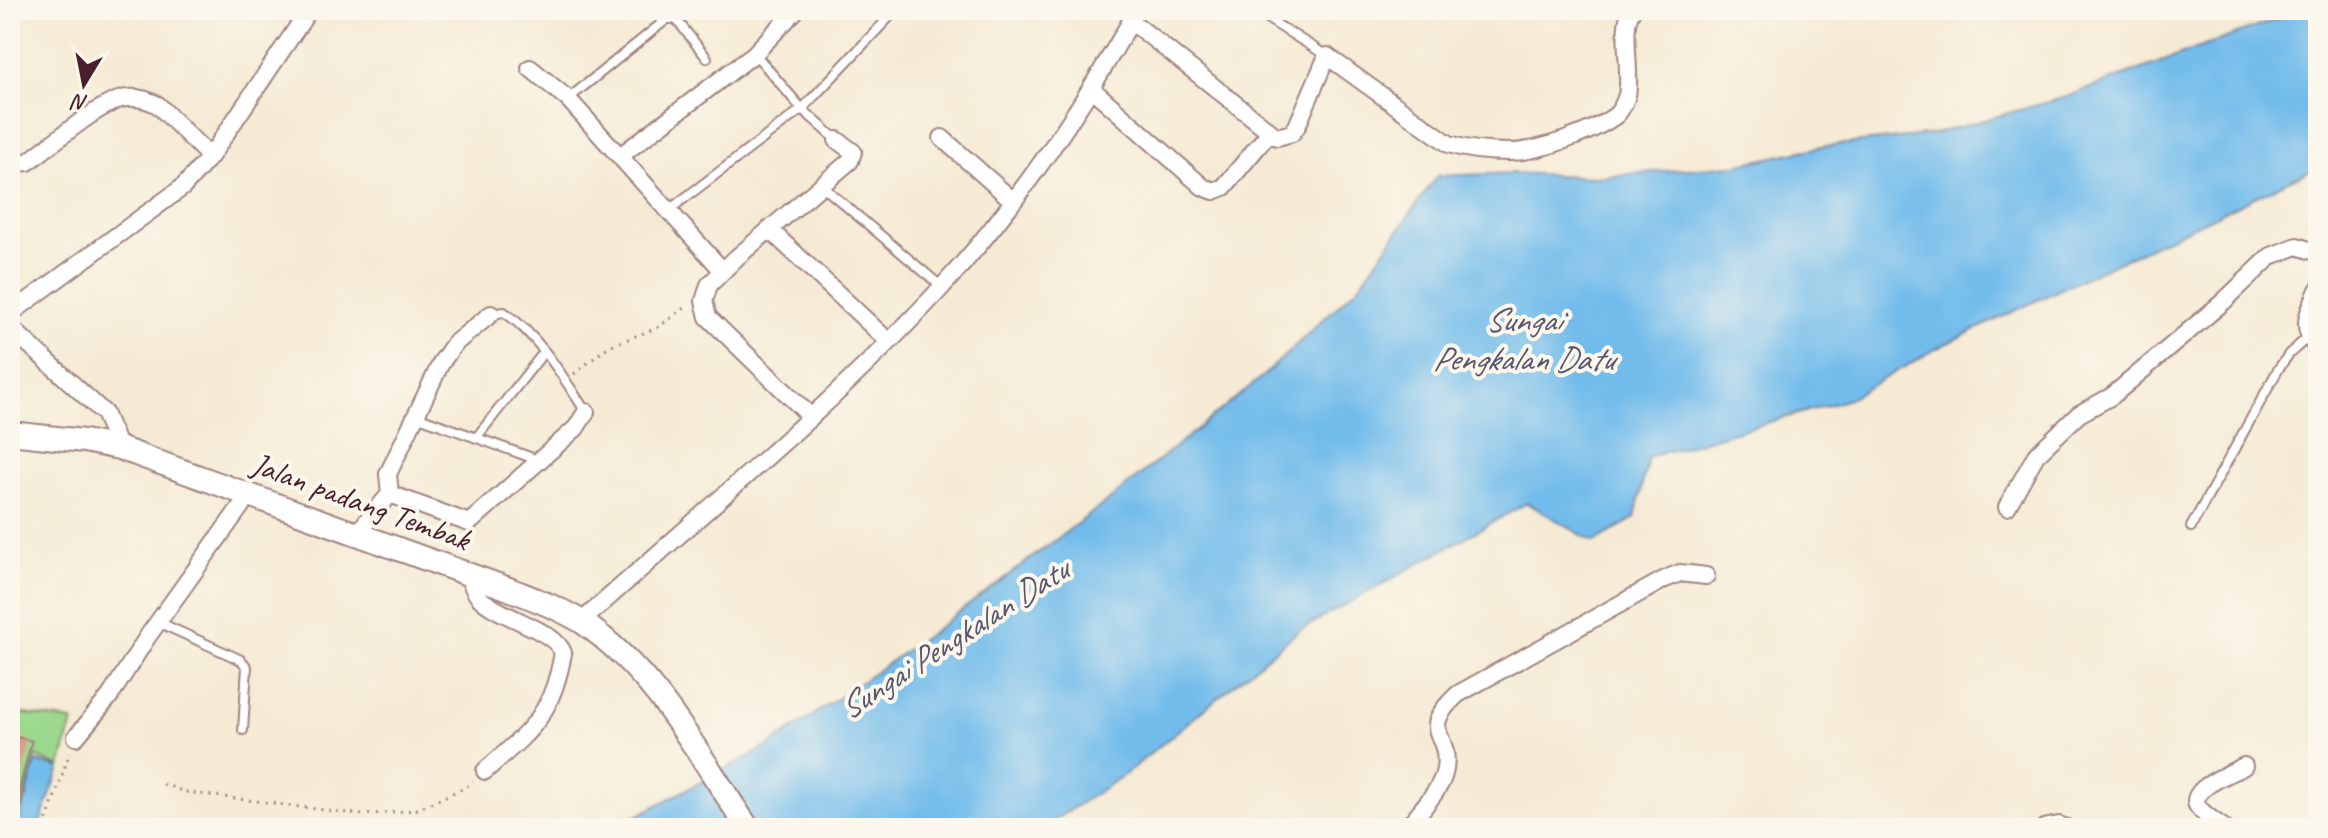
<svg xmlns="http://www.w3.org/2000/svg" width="2328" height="838" viewBox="0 0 2328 838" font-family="Caveat,sans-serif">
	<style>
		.green { fill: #9bd88d; stroke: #727c5c; stroke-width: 2 }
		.water { fill: #72bceb; stroke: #5e6e8b; stroke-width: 2 }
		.building { fill: #e09a8b }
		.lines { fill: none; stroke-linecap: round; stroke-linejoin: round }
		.service-casing { stroke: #a08480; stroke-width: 12 }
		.minor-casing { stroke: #a08480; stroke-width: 20 }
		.secondary-casing { stroke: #a08480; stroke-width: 26 }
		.path { stroke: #a08480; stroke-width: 3; stroke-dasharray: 2 6; stroke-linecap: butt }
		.service { stroke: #fff; stroke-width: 8 }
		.minor { stroke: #fff; stroke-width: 16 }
		.secondary { stroke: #fff; stroke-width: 22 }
		.labels { text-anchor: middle; stroke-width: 8; stroke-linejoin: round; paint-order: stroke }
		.street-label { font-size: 32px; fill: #4a1f2b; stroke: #fbf7ec }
		.water-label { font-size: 34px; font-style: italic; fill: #58566e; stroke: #fbf7ec }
	</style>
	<rect width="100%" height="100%" fill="#fbf7ec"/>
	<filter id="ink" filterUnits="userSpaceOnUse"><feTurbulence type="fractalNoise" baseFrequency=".0125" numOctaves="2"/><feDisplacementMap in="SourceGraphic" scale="16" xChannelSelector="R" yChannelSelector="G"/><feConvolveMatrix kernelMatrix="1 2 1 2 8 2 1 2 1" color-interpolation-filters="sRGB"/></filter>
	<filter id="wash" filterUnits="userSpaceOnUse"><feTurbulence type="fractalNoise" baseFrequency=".006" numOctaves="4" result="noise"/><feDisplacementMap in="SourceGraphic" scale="32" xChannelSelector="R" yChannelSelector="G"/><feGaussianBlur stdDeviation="1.8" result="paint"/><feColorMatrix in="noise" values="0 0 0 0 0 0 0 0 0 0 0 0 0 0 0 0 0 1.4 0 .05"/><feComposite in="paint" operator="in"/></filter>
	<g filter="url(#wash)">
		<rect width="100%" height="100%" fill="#f5ead4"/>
		<path class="green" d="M10,712l63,9 -13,46 -25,-11 -15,56 -10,-1z"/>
		<path class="water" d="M2302,10h16v157l-375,178 -97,55 -198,57 -13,61 -41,24 -67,-39 -230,129 -170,141 -85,55h-428l155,-82 158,-110 186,-139 149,-120 97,-91 78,-110 79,-3 78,4 141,-12 91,-19 108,-12 132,-37z
			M36,761l24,7 -22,60h-28v-10l10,1z"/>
		<g id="blocks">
			<path class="building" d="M10,735l22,6 -13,50 5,1 -10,36h-4z"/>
		</g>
	</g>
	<g filter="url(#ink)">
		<use href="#blocks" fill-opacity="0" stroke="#a08480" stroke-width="2"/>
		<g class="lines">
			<g class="service-casing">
				<path id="service" d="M1254,10l73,46
					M755,54l47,55 35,31
					M568,99l99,-80h9l31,39
					M821,185l121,102
					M669,210l133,-101 94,-99
					M491,314l13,-2c35,24 59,65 82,100
					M416,416l122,44
					M476,438l68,-86
					M2191,527l88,-159 10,-14 19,-17
					M158,622l83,38 6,7 -4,63"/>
			</g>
			<g class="minor-casing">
				<path id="minor" d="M1131,21l146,116 15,-4 5,-7 30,-70 122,88c19,6 41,8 61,8 28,0 81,-19 105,-36 5,-4 10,-14 12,-21 5,-23 -7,-69 5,-85
					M530,68l38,31 155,172
					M1092,89l111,98 11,4 10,-4 45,-54
					M942,138l70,62
					M620,156l134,-102 42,-44
					M10,157l9,6 9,-1c21,-15 76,-64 100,-64 10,-1 20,2 30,7l52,52
					M769,229l119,112
					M2318,290c-10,24 -19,37 0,59
					M10,314l173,-127 27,-30 99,-147
					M10,327l94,86 15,35
					M810,416l-102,-99 -4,-16 5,-16 27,-27 114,-97 3,-9 -16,-12
					M390,494l-2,-20 53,-111 13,-19 37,-30
					M2007,507l29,-52 43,-41 33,-18 111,-94 48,-46 26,-10 21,7
					M356,534l34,-40 79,29 107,-95 10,-16
					M468,574c3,7 5,17 11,23 18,20 76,32 84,56 -11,63 -32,77 -78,118
					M581,622c121,-109 249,-214 360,-334 73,-79 137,-174 190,-267l3,-11
					M76,737l34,-41 38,-60 101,-141
					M1407,828c12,-17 35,-38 38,-59 6,-38 -29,-36 13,-75l207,-115 15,-6 26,3
					M2044,828l15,-3 8,3
					M2224,828c-8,-6 -19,-12 -25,-20 -15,-18 33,-35 45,-42"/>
			</g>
			<g class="secondary-casing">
				<path id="secondary" d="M10,433l74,8 35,7 390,141c25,10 51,19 73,33 74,50 117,134 166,206"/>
			</g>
			<path class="path" d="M574,374l35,-28 48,-18 32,-23
				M163,784l22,8 178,23 52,-5 51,-23 7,-6
				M44,828l26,-76"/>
			<use href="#service" class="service"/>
			<use href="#minor" class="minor"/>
			<use href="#secondary" class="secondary"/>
		</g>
	</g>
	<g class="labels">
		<g class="street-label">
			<text transform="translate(361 501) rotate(20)" y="11">Jalan padang Tembak</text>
		</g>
		<g class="water-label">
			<text x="1523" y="331">Sungai<tspan x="1523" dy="39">Pengkalan Datu</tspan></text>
			<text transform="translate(953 638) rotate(-33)" y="12">Sungai Pengkalan Datu</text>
		</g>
	</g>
	<rect width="2328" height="838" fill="none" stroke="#fbf7ec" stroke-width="40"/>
	<g transform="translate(84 84) rotate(190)" stroke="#fbf7ec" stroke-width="6" paint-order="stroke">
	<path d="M0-6L14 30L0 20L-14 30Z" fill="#4a1f2b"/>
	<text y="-12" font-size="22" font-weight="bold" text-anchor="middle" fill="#4a1f2b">N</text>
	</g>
</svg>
